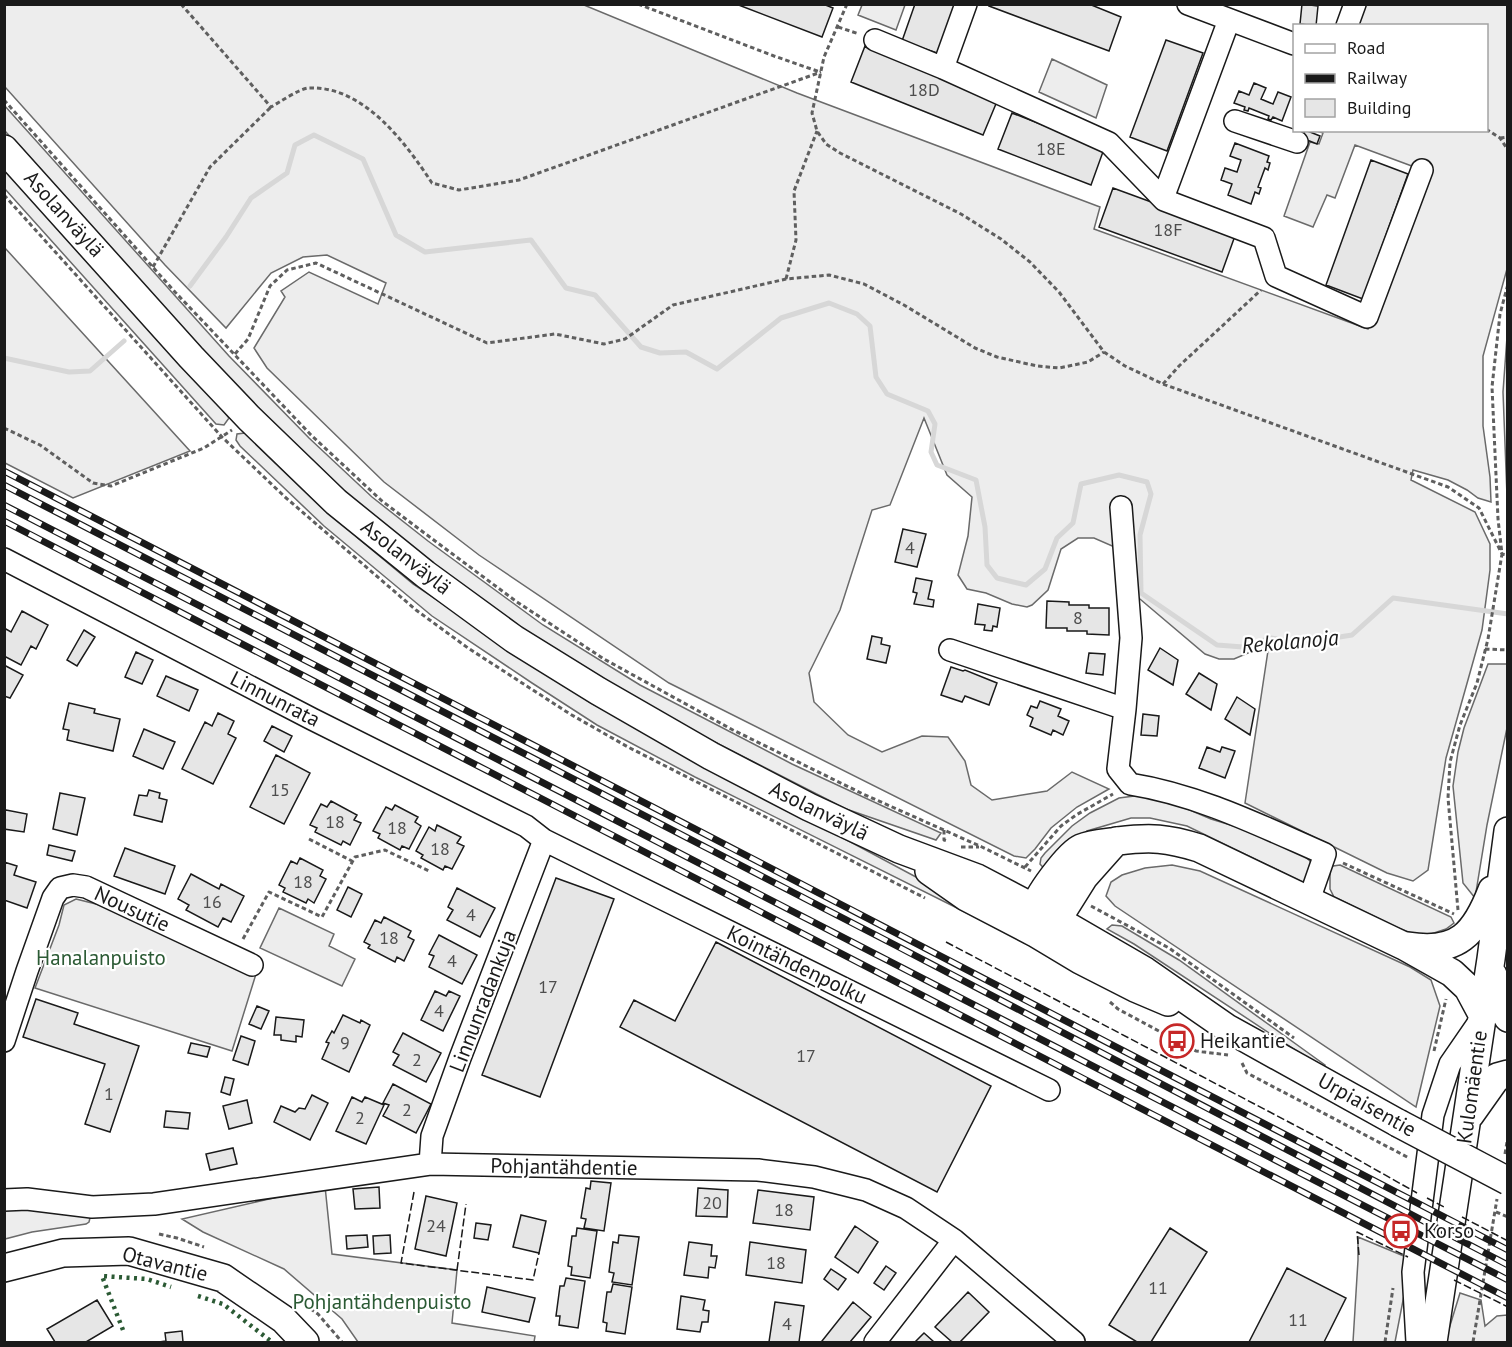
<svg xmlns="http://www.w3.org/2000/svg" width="1512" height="1347" viewBox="0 0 1512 1347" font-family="'PT Sans',sans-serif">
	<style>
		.built { fill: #ededed; stroke: #6a6a6a; stroke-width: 1.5 }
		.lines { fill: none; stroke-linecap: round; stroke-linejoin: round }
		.stream { stroke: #d7d7d7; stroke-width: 5 }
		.building { fill: #e6e6e6; stroke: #1a1a1a; stroke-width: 1.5 }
		.minor-casing { stroke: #1a1a1a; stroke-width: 24 }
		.major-casing { stroke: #1a1a1a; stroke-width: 30 }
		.path { stroke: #5f5f5f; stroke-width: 3; stroke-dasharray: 4.5 3; stroke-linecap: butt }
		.minor { stroke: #fff; stroke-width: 21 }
		.major { stroke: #fff; stroke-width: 27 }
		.rail-casing { stroke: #1a1a1a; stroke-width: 7 }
		.rail { stroke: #fff; stroke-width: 4.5; stroke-dasharray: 14; stroke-linecap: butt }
		.major-bridge-casing { stroke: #1a1a1a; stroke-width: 30; stroke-linecap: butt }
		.major-bridge { stroke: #fff; stroke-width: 27 }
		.hedge { stroke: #2b5a34; stroke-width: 4.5; stroke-dasharray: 3 4.5; stroke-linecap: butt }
		.fence { stroke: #1a1a1a; stroke-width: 1.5; stroke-dasharray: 8 3; stroke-linecap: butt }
		.labels { text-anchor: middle; stroke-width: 4.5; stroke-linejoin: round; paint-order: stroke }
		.number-label { font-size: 18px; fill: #4d4d4d }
		.street-label { font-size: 21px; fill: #1a1a1a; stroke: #fff }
		.park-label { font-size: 21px; fill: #2b5a34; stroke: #fff }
		.poi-label { font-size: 21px; fill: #1a1a1a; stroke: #fff; text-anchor: start }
		.water-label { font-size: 22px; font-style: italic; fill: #1a1a1a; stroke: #fff }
	</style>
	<rect width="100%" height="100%" fill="#fff"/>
	<path class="built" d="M4,5h580l213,88 303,114 -6,22 274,100 60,-157 -73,-27 -20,53 -8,-3 -14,32 -29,-11 26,-74 9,2 4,-11 -6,-2 169,-1v-104l-128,-1 8,-20h141v264l-24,87v70l7,51 1,25 -13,-4 -11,-8 -19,-10 -35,-10 -2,10 64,32 15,32v26l-8,60 -36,128 -18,112 -15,11 -26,-8 -142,-70 24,-159 -35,15h-15l-14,-5 -71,-60 -1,-39 -39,-17h-16l-17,11 -13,41 -16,15 -5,2 -15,-3 -26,-11 -19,-4 -9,-14 10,-39 4,-39 -25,-22 -23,-57 -34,87 -18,5 -32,100 -31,63 5,29 34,33 34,17 40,-16 26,1 17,24 6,24 21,15 55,-9 25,-19 37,17 -32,18 -26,21 -16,21 -9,9 -12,-2 -345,-173 -190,-128 -95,-73 -117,-114 -13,-20 31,-51 -4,-6 28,-19 69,32 8,-21 -59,-28 -24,2 -32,16 -45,55 -61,-63 -160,-178z
		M862,5v-1l43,1 -9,25 -38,-15z
		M1052,59l55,26 -11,33 -57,-26z
		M4,105l225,251 80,82 63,59 56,44 115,84 97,60 152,79 149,69 -5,7 -90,-31 -194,-99 -80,-47 -111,-77 -114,-89 -50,-46 -69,-73 -223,-247z
		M4,165l205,227 20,26 -5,7 -8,-1 -211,-235z
		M5,248l185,203 -117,47 -68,-35z
		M1507,337l1,159h-1l-4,-104z
		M245,433l8,3 58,58 48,45 54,45 178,119 396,212 72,47 -56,-31 -308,-154 -98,-52 -65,-42 -100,-67 -108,-90 -84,-80 -4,-6 1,-6z
		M1488,664h19v64l-20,97 -12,73 -12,-15 -10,-97 5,-34 6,-24z
		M1142,795l36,10 33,14 39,12 54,25 6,5 3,5 -3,13 -8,3 -115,-56 -37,-8h-19l-44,13 -14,13 -26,28 -7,-8 1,-6 4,-5 27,-27 18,-13 29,-15z
		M1172,865l28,6 210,96 21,13 9,26 -24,101 -301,-201 -9,-10 5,-14 11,-7 23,-7z
		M1340,865l111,52 3,6 -8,6 -18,6 -14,-1 -16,-6 -64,-31 -4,-8v-20l3,-3z
		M76,899l28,7 152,68 -24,77 -197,-63 24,-63 5,-20z
		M279,908l55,26 -5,12 26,13 -13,27 -82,-38z
		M1112,925l10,1 57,34 146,105 -1,4 -190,-125 -27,-15z
		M325,1186l7,68 125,16 -5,53 83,13 -1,6h-176l-16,-23 -58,-50 -81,-37 -21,-13z
		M20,1207l69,8 1,3 -1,4 -3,2 -54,8 -27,7v-30z
		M1358,1237l53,22 -16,83h-42l5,-82z
		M1460,1293l21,7 4,26 12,-10 10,-1v27h-62z"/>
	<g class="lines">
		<path class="stream" d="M190,286l36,-49 25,-39 36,-25 8,-28 19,-10 49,24 33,76 29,17 106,-12 35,48 29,7 46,52 19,6 26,-1 31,17 64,-51 48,-15 28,11 13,12 6,51 11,17 41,17 7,13 -4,28 6,13 39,15 9,47 2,38 10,13 29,7 19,-16 12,-31 16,-15 8,-39 38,-9 28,7 4,12 -11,41 1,58 76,52 26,2 28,-9 31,5 50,-8 41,-37 115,16
			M4,358l65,14 21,-1 34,-30"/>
	</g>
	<path class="building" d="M736,4h87l10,4 -11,29z
		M915,4h42l-17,50 -38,-13z
		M990,4h99l32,13 -12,34 -120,-45z
		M1302,4l16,2 -2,20 -16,-2z
		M1166,40l37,13 -36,98 -37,-14z
		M865,46l133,53 -15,36 -132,-53z
		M1254,83l12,5 -5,11 12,5 5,-12 13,5 -9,24 -9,-4 -2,3 -3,-1 1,-3 -20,-8 -1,3 -4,-1 1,-3 -11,-4 5,-12 10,4z
		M1012,113l92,36 -13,36 -93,-36z
		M1305,130l15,6 -3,8 -15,-6z
		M1235,143l34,13 -2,6 3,1 -2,7 -3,-2 -7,19 3,1 -2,6 -4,-2 -4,12 -23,-9 4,-11 -11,-4 4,-12 12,4 4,-12 -11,-4z
		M1371,160l37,14 -45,125 -37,-14z
		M1113,188l123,45 -14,39 -123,-45z
		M903,529l23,5 -9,33 -22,-5z
		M916,578l16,3 -4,18 6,1 -1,7 -19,-3 3,-11 -4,-1z
		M1047,601l22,1v3h20v3h20v27l-22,-1v-3h-20v-3h-21z
		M978,604l22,4 -3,19 -4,-1 -1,5 -8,-1 1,-5 -10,-1z
		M22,611l26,14 -12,24 -5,-3 -10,19 -17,-9v-24l2,-3 5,3z
		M84,630l11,7 -18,29 -10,-6z
		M872,636l10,2 -1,6 9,2 -4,17 -19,-4z
		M1160,648l18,12 -5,25 -25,-15z
		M136,652l17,8 -11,24 -17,-7z
		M1089,653l16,1 -2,21 -17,-2z
		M4,665l19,10 -13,23 -6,-2z
		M951,667l12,4 2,-1 32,13 -8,22 -24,-9 -3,6 -21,-7z
		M1199,673l18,11 -6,26 -25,-16z
		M166,676l32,14 -9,21 -32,-15z
		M1237,697l18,12 -5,26 -25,-16z
		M1040,701l21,8 -3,7 11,5 -6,14 -10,-5 -2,5 -21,-9 3,-8 -6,-3 4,-9 6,2z
		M69,703l26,6 -1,4 26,6 -7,32 -46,-11 2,-10 -6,-1z
		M218,713l16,8 -6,13 8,4 -23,46 -31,-15 23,-47 7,4z
		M1143,714l16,2 -2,20 -16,-1z
		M272,726l20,10 -8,16 -20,-11z
		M144,729l31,13 -12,27 -30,-13z
		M1207,747l13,5 2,-5 13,4 -10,27 -26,-10z
		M276,755l34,18 -26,51 -34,-17z
		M149,790l11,3 -1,5 8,2 -5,22 -28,-7 5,-20 8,1z
		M60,793l25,5 -8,37 -24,-6z
		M331,801l26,14 -3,5 7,3 -11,22 -7,-4 -2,4 -26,-13 2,-4 -7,-3 11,-21 6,3z
		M395,805l23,12 -3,5 6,4 -12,23 -7,-3 -2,4 -22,-12 2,-4 -7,-3 13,-24 6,3z
		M6,810l21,4 -3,18 -20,-3v-17z
		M437,825l24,12 -4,6 7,3 -12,23 -7,-3 -2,4 -22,-12 2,-3 -7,-4 13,-24 6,4z
		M49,845l26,6 -3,10 -25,-6z
		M125,848l50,18 -10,28 -51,-18z
		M300,858l23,12 -3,6 6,3 -12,24 -6,-4 -2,4 -23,-11 2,-4 -6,-3 12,-24 6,3z
		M4,862l13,4 -3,9 22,7 -9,26 -23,-8z
		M191,874l28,15 2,-5 23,12 -13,26 -8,-4 -5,9 -32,-17 3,-5 -11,-6z
		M556,878l58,21 -74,198 -58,-22z
		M348,887l14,7 -11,23 -14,-7z
		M457,888l38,20 -15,29 -33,-17 6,-10 -5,-3z
		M384,917l27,14 -3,6 6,3 -10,21 -7,-4 -2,5 -27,-14 2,-3 -6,-3 11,-22 6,3z
		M439,935l38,20 -15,29 -33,-17 5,-11 -5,-2z
		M716,942l275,144 -54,106 -317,-165 14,-27 41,21z
		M435,991l11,5 3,-5 11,5 -17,35 -22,-11z
		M36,999l42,14 -4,11 65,22 -29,86 -25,-8 20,-60 -82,-27z
		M257,1006l12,5 -8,18 -12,-5z
		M343,1015l17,8 1,-3 9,5 -21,47 -27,-13 7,-16 -3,-1 6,-11 2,2z
		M276,1017l28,3 -2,17 -6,-1v6l-15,-2v-5h-7z
		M403,1033l38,20 -15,29 -33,-17 6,-10 -6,-3z
		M241,1036l14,5 -7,24 -15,-5z
		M191,1043l19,4 -3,10 -19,-4z
		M225,1077l9,2 -4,16 -9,-3z
		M393,1084l38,20 -15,29 -33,-17 6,-11 -6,-2z
		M312,1095l16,8 -18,37 -36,-18 7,-16 14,6 4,-4 6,1z
		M352,1097l10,5 3,-5 19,8 -18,39 -30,-13z
		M247,1100l5,23 -23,6 -6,-23z
		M166,1111l24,2 -2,16 -24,-2z
		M233,1148l4,16 -27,6 -4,-16z
		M591,1181l20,2 -7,48 -20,-3 2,-9 -5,-1 5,-30 4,1z
		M379,1187l1,21 -25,1 -2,-20z
		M698,1188l30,2 -1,27 -31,-1z
		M758,1190l56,7 -4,33 -57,-7z
		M426,1196l31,7 -11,53 -31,-7z
		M521,1215l25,6 -7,32 -26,-6z
		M476,1223l15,2 -3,15 -14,-2z
		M855,1226l23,16 -20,31 -23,-16z
		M577,1228l20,3 -7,47 -19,-3 1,-8 -4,-1 4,-30h4z
		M1170,1228l37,24 -56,90h-14l-28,-17z
		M367,1235l1,12 -21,2 -1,-13z
		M390,1235l1,18 -17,1 -1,-18z
		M619,1235l20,2 -7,48 -20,-3 2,-9 -5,-1 4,-30 5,1z
		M689,1242l23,3 -1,11h6l-2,12 -6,-1 -1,11 -24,-3z
		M750,1242l56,8 -4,33 -56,-8z
		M886,1266l10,7 -12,17 -10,-7z
		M1287,1268l59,30 -22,44h-75z
		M831,1269l15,10 -8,11 -14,-11z
		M566,1278l19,3 -7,47 -19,-3 1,-9h-4l4,-30h4z
		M613,1284l19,3 -7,47 -19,-3 1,-8 -4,-1 4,-30h4z
		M487,1287l48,11 -6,24 -47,-10z
		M968,1292l21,20 -29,30h-8l-17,-15z
		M681,1296l24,4 -2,10 6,1 -1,11h-6l-2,10 -23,-3z
		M97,1300l16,26 -27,16h-31l-8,-13z
		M775,1302l29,4 -5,36h-30z
		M853,1302l18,15 -21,25h-26l-2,-1z
		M182,1331l1,11h-24l7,-1 -1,-8z
		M924,1333l10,9h-19z"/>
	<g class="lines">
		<g class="minor-casing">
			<path id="minor" d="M1188,4l106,40
				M1347,26l8,-22
				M875,40l68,28 166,75 55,57 100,38 12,38 91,41 55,-147
				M943,68l23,-64
				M1235,121l62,21
				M1163,198l66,-178
				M1121,507l10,131 -6,71
				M4,559l308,160 214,107 18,14 505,250
				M950,650l175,59 -7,60 12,15c69,11 131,42 195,70l-16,46
				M4,1041l23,-70 26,-73 7,-10 13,-3 13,2 166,78
				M430,1164l2,-28 28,-78 84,-218
				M4,1200l23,-1 65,8 62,-3 276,-40 328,6 56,7 52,13 40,18 48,32 120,102
				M875,1342l79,-102
				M1417,1342l-4,-70 20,-157 17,-51 31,-45"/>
		</g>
		<g class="major-casing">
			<path id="major" d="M4,149l187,208 58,61 87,84 89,72 89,65 84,52 113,65 98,51 90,42 78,29 80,42 88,51 82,57 171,95
				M929,871l37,26 69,36 45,27 55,28 33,14
				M1043,928l14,-8 27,-43 32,-36
				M1035,933c0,-8 -2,-16 -1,-23 2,-13 35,-57 47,-62 12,-5 24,-5 37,-7 33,-4 49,-3 81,7l205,98 48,27 16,15 15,28
				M1408,946c50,8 67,-12 84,-56
				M1493,975c2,16 6,29 15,43
				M1470,1115l27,-38 11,-3
				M4,1268l59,-15 66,-2 94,27 60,41 22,23
				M1433,1342l58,-383 17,-128"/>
		</g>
		<path class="path" d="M181,4l90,103c9,-5 28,-18 37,-19 55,-3 97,54 124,95l27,7 60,-10 302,-108
			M638,4l136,52 46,16
			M847,4l-23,53 -12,56 5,18 9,13 14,9 121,61 40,25 29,23 29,30 45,60 21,14 38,18 285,103 31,21 23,46 6,1
			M838,27l21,7
			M4,100l171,192 136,143 71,66 41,31 94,70 87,57 129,71 130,64 119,53 49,24
			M1486,129l14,9 8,12
			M1500,138l8,-1
			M4,195l218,242 63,60 131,113 52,38 102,66 58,33 297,151
			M153,267l57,-100 61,-60
			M786,279l10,-39 -2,-49 23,-60
			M235,354l13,-15 22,-53 17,-16 29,-7 171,80 68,-9 49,10 21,-5 48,-34 113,-26 43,-4 35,9 40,21 71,43 22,9 40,9 22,2 29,-6 16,-10
			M1163,384l16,-18 82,-76
			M4,428l36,17 53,38 18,3 93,-38 28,-18
			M1485,649l23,1
			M944,830v10l3,1
			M309,839l43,22
			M961,847h18
			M1343,863l111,51
			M1025,867l36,-41 15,-11 37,-21
			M1091,906l78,42 125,90
			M1458,910l-10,-112 2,-36 10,-37 17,-42 11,-44 14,-85 -4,-35 -6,-132 8,-73 8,-30
			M243,939l26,-47 53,25 33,-60 30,-7 44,21
			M1110,1002l8,7 78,42 32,4
			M1434,1051l12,-52
			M1242,1063l5,10 162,85
			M1505,1154l3,-18
			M1496,1212l12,5
			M159,1234l18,4 27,9
			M298,1300l20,14 24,28
			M1385,1342l8,-54
			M1473,1342l24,-143"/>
		<use href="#minor" class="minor"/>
		<use href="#major" class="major"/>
		<g class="rail-casing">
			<path id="rail" d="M4,471l1504,779
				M4,485l891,460 613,320
				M4,505l1504,775
				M4,521l1504,777"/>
		</g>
		<use href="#rail" class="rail"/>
		<g class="major-bridge-casing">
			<path id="major-bridge" d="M1398,1123l110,58"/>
		</g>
		<use href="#major-bridge" class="major-bridge"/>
		<path class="hedge" d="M198,1296l25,8 49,38
			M123,1330l-21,-54 45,3 24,8"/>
		<path class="fence" d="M946,942l377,198 94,53
			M414,1192l-13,71 132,17 6,-27
			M1427,1198l19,10
			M1462,1217l46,24
			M1359,1255l-2,-23 51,25
			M457,1270l9,-66
			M1454,1280l54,27"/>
	</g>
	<defs>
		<g id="bus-ring" transform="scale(1.725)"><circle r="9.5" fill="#fff" stroke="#c62828" stroke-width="1.5"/><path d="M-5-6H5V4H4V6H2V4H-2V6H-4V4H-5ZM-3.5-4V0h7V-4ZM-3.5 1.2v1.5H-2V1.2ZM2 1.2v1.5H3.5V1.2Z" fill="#c62828"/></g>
	</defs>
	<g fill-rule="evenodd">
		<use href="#bus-ring" x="1177" y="1041"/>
		<use href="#bus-ring" x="1401" y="1231"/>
	</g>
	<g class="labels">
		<g class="number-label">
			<text x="924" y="96">18D</text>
			<text x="1051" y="155">18E</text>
			<text x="1168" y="236">18F</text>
			<text x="910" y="554">4</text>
			<text x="1078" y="624">8</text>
			<text x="280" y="796">15</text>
			<text x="335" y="828">18</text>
			<text x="397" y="834">18</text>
			<text x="440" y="855">18</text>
			<text x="303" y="888">18</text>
			<text x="212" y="908">16</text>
			<text x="471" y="921">4</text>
			<text x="389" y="944">18</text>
			<text x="452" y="967">4</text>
			<text x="548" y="993">17</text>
			<text x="439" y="1017">4</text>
			<text x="345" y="1049">9</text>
			<text x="806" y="1062">17</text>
			<text x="417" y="1066">2</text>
			<text x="109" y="1100">1</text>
			<text x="407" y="1116">2</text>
			<text x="360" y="1124">2</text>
			<text x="712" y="1209">20</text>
			<text x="784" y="1216">18</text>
			<text x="436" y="1232">24</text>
			<text x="776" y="1269">18</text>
			<text x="1158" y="1294">11</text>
			<text x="1298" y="1326">11</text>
			<text x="787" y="1330">4</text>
		</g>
		<g class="street-label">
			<text transform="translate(64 214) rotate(48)" y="7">Asolanväylä</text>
			<text transform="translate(406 557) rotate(38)" y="7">Asolanväylä</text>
			<text transform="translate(275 699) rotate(27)" y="7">Linnunrata</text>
			<text transform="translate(819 811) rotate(26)" y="7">Asolanväylä</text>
			<text transform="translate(132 909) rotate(25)" y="7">Nousutie</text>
			<text transform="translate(797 965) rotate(26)" y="7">Kointähdenpolku</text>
			<text transform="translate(483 1001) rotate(-69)" y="7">Linnunradankuja</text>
			<text transform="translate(1472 1087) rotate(-82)" y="7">Kulomäentie</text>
			<text transform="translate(1367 1105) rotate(29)" y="7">Urpiaisentie</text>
			<text transform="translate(564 1167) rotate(1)" y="7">Pohjantähdentie</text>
			<text transform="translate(165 1264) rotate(14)" y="7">Otavantie</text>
		</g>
		<g class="park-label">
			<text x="101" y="965">Hanalanpuisto</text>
			<text x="382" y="1309">Pohjantähdenpuisto</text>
		</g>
		<g class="poi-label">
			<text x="1200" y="1048">Heikantie</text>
			<text x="1424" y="1238">Korso</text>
		</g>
		<g class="water-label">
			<text transform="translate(1290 641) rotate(-5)" y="8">Rekolanoja</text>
		</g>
	</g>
	<rect width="1512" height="1347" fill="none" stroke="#1a1a1a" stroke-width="12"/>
	<rect x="1293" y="24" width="195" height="108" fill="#ffffff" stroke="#a3a3a3" stroke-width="1.5"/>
	<rect x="1305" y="44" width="30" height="9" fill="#ffffff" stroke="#a3a3a3" stroke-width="1.5"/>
	<text x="1347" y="54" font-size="18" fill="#1a1a1a">Road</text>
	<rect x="1305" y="74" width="30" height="9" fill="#1a1a1a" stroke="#a3a3a3" stroke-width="1.5"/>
	<text x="1347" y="84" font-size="18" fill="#1a1a1a">Railway</text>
	<rect x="1305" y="99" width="30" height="18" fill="#e6e6e6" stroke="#a3a3a3" stroke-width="1.5"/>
	<text x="1347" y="114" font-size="18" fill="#1a1a1a">Building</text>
</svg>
